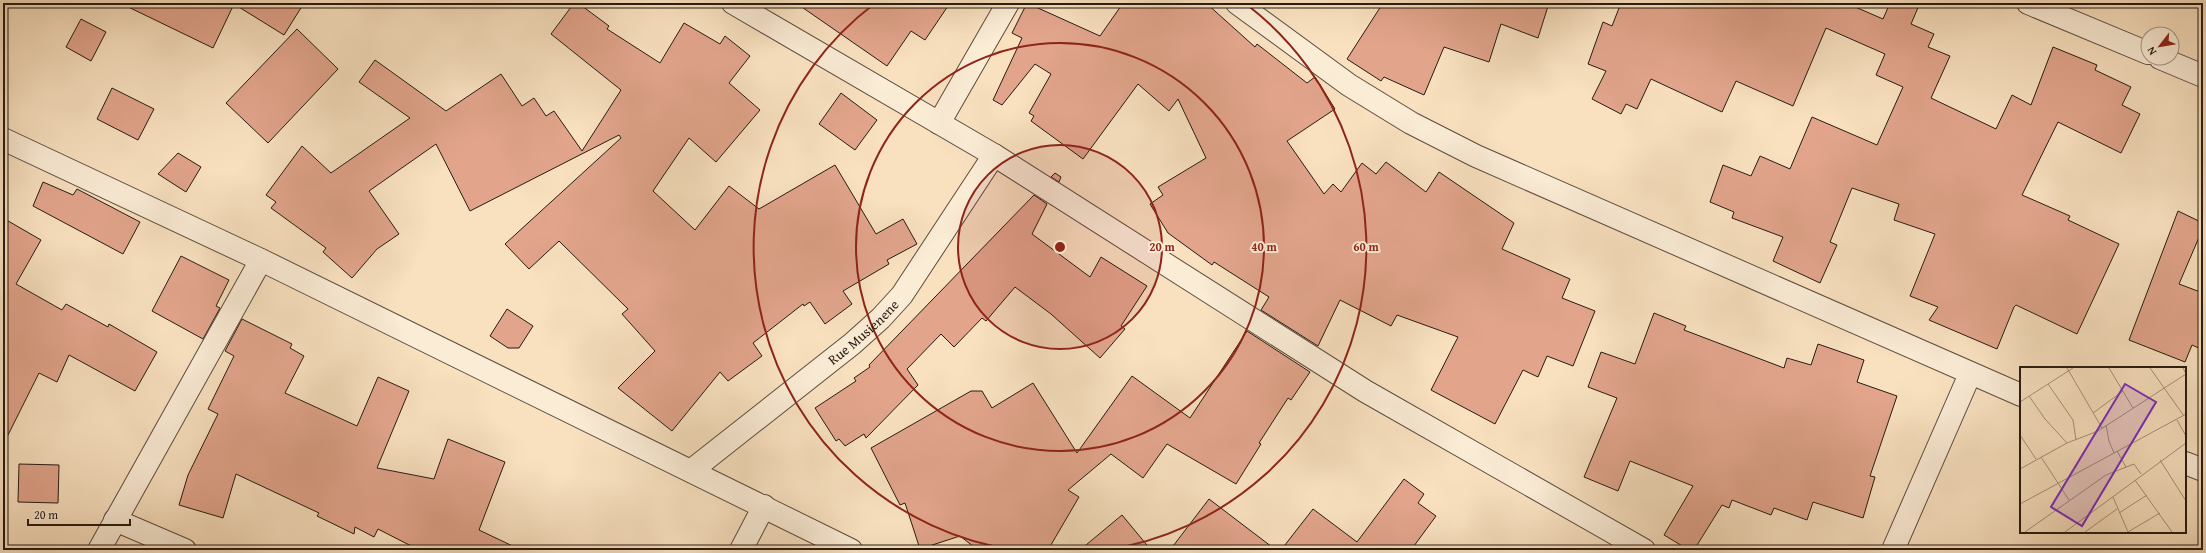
<svg xmlns="http://www.w3.org/2000/svg" width="2206" height="553" viewBox="0 0 2206 553" font-family="'Gentium Book Plus',serif">
	<style>
		.building { fill: #e2a58c; stroke: #271b12 }
		.lines { fill: none; stroke-linecap: round; stroke-linejoin: round }
		.minor-casing { stroke: #5c4c3e; stroke-width: 24 }
		.minor { stroke: #fbecd6; stroke-width: 22 }
		.ring { fill: none; stroke: #8f2418; stroke-width: 2 }
		.labels { text-anchor: middle; stroke-width: 4; stroke-linejoin: round; paint-order: stroke }
		.street-label { font-size: 14px; fill: #271b12; stroke: #fbecd6 }
		.inset-road { fill: none; stroke: #a5927a; stroke-width: 1 }
		.view { fill: #7b2cbf; fill-opacity: 0.15; stroke: #7b2cbf; stroke-width: 2 }
		.inset-edge { fill: none; stroke: #271b12; stroke-width: 2 }
		.centre { fill: #8f2418; stroke: #fbecd6; stroke-width: 2 }
		.ring-label { font-size: 12px; text-anchor: middle; font-weight: bold; fill: #8f2418; stroke: #fbecd6; stroke-width: 4; stroke-linejoin: round; paint-order: stroke }
	</style>
	<rect width="100%" height="100%" fill="#f9e1c0"/>
	<filter id="stains"><feTurbulence type="fractalNoise" baseFrequency=".005" numOctaves="4"/><feColorMatrix values="0 0 0 0 .2 0 0 0 0 .09 0 0 0 0 .02 0 0 0 .5 -.17"/></filter>
	<radialGradient id="worn" r=".72"><stop offset=".6" stop-color="#630" stop-opacity="0"/><stop offset="1" stop-color="#630" stop-opacity=".3"/></radialGradient>
	<path class="building" d="M120,3h184l-20,32 -50,-31 -21,44z
		M574,3h4l31,23 -2,3 53,34 24,-40 36,21 5,-8 25,20 -21,27 31,27 -44,52 -27,-24 -36,53 42,39 34,-44 30,23 76,-44 41,69 27,-15 14,25 -30,16 2,4 -46,27 9,13 -27,20 -15,-22 -6,4 -1,-2 -50,39 9,13 -34,25 -8,-9 -48,59 -54,-43 37,-37 -33,-37 6,-5 -69,-68 -30,28 -24,-25 116,-106 -2,-3 -149,76 -34,-67 -67,47 30,43 -22,15 -25,29 -29,-26 3,-4 -55,-40 5,-6 -10,-7 36,-49 29,27 79,-55 -51,-36 16,-22 71,51 55,-37 21,32 12,-8 12,18 8,-5 28,40 39,-61 -70,-56z
		M796,3h154l-25,37 -14,-9 -24,35z
		M1027,3l73,33 23,-33h83l49,44 2,-3 50,39 8,-6 20,32 -48,32 37,53 9,-10 8,8 21,-29 14,11 10,-12 40,30 13,-20 75,51 -12,26 68,30 -8,19 33,13 -22,55 -26,-10 -9,21 -15,-7 -28,54 -64,-34 27,-53 -61,-22 -6,11 -51,-26 -22,46 -57,-36 8,-13 -55,-35 -2,3 -44,-32 -18,-29 13,-9 -5,-8 48,-29 -28,-59 -9,12 -31,-27 -55,75 -52,-38 3,-5 -5,-3 22,-39 -16,-10 -33,41 -9,-5 29,-62 -10,-5z
		M1383,3h166l-11,35 -37,-14 -12,38 -45,-15 -20,48 -40,-18 -3,4 -34,-22z
		M1621,3h225l37,16 7,-16h30l-9,21 23,10 -6,13 22,9 -19,42 65,31 16,-34 19,10 22,-58 44,18 -2,5 36,17 -9,18 18,9 -19,39 -63,-31 -36,73 48,21 -2,4 51,24 -42,90 -61,-29 -2,2 -17,42 -68,-29 9,-13 -28,-11 25,-62 -41,-14 5,-16 -47,-16 -22,54 7,3 -17,38 -47,-22 10,-24 -51,-19 2,-6 -24,-10 13,-37 28,11 9,-20 30,13 22,-52 65,28 26,-58 -27,-12 9,-21 -59,-26 -33,78 -57,-25 -14,31 -71,-33 -14,30 -11,-5 -5,10 -29,-15 14,-28 -18,-7 15,-42 9,4z
		M81,19l25,13 -15,29 -25,-14z
		M297,29l41,40 -70,74 -42,-40z
		M112,88l42,21 -16,31 -41,-21z
		M841,93l36,27 -22,30 -36,-26z
		M178,153l23,14 -15,25 -28,-18z
		M1055,173l6,4 -2,5 -8,-5z
		M43,182l30,13 4,-6 63,33 -17,32 -90,-48z
		M1034,195l13,9 -15,30 58,43 11,-20 46,29 -26,40 4,3 -25,29 -49,-44 -36,-27 -29,34 -4,-3 -28,29 -13,-13 -34,35 11,16 -52,53 -2,-4 -19,12 -6,-7 -3,2 -21,-33 41,-27 -2,-3 16,-11 -1,-2z
		M2178,211l25,12v5l-24,56 24,9v57l-11,-5 -7,17 -56,-22z
		M3,218l38,22 -25,44 46,26 4,-6 42,23 1,-3 48,28 -22,39 -66,-36 -12,27 -18,-9 -36,72z
		M181,256l48,24 -13,26 4,2 -17,31 -51,-28z
		M507,309l26,17 -14,22h-11l-18,-12z
		M1654,313l32,13 -2,4 100,38 3,-10 24,7 7,-21 46,16 -7,22 40,14 -27,80 5,1 -12,41 -50,-16 -6,18 -33,-12 -3,7 -39,-15 -3,8 -7,-3 -28,45h-5l-25,-15 29,-49 -63,-25 -12,30 -34,-14 33,-79 -29,-11 13,-35 34,12z
		M242,319l50,25 -2,4 14,8 -19,37 72,33 21,-49 31,14 -32,77 57,11 14,-40 57,23 -26,68 42,20h-102l-41,-21 -4,8 -19,-10 -1,7 -37,-18 2,-3 -83,-39 -13,44 -44,-13 9,-30 30,-61 -10,-5 26,-53 -9,-5z
		M1247,331l63,41 -19,28 -3,-2 -29,45 2,1 -25,40 -69,-40 -24,34 -32,-24 -43,36 11,7 -31,53h-70l-18,-14 -40,13 -15,-46 -5,2 -29,-57 100,-57h11l10,17 41,-25 44,70 55,-77 58,42z
		M19,464l40,1 -1,38 -40,-1z
		M1404,479l20,15 -6,9 18,13 -25,34h-130l32,-41 44,33z
		M1209,499l67,51h-106z
		M1122,515l29,35h-71z"/>
	<g class="lines">
		<g class="minor-casing">
			<g id="minor">
				<path d="M733,3l261,152 371,236 279,159"/>
				<path d="M1237,3l112,82 62,38 65,33 545,239"/>
				<path d="M2028,3l120,50"/>
				<path d="M2160,58l43,18"/>
				<path d="M939,123l69,-120"/>
				<path d="M3,139l258,121 590,290"/>
				<path d="M2185,463l18,7"/>
				<path id="s1" d="M692,470l160,-126 29,-26 21,-23 92,-140"/>
				<path d="M115,520l70,30"/>
				<path d="M99,550l162,-290"/>
				<path d="M741,550l23,-44"/>
				<path d="M1893,550l77,-176"/>
			</g>
		</g>
		<use href="#minor" class="minor"/>
	</g>
	<circle cx="1060" cy="247" r="102" fill="#8f2418" fill-opacity=".12"/>
	<g class="ring">
		<circle cx="1060" cy="247" r="102"/>
		<circle cx="1060" cy="247" r="204"/>
		<path d="M1015 550A306 306 0 0 1 874 4M1246 4A306 306 0 0 1 1105 550"/>
	</g>
	<g class="labels">
		<g class="street-label">
			<text dy="5" stroke="none"><textPath href="#s1" startOffset="220">Rue Musienene</textPath></text>
		</g>
	</g>
	<g transform="translate(2020 367)">
		<rect width="166" height="166" fill="#f9e1c0"/>
		<path class="inset-road" d="M47,1l35,60M89,1l24,40M130,1l34,48M28,17l25,36 3,20M9,29l16,23 22,24M0,35l53,-34M73,46l30,-22M157,53l9,16M86,58l3,16 5,12M0,68l16,24M97,84l9,16M21,90l28,43M140,93l26,41M0,102l47,-26 31,-12 88,-57 -3,-6M115,113l37,52M93,130l15,35M0,137l166,-90M99,146l28,-18M5,165l81,-57 28,-11 7,10M45,165l121,-89M65,165l32,-23M108,165l32,-19"/>
		<path class="view" d="M105,17l31,18 -74,124 -31,-19z"/>
		<rect width="166" height="166" class="inset-edge"/>
	</g>
	<circle cx="1060" cy="247" r="6" class="centre"/>
	<g class="ring-label">
		<text x="1162" y="251">20 m</text>
		<text x="1264" y="251">40 m</text>
		<text x="1366" y="251">60 m</text>
	</g>
	<rect width="2206" height="553" fill="none" stroke="#f9e1c0" stroke-width="16"/>
	<rect x="4" y="4" width="2198" height="545" fill="none" stroke="#271b12" stroke-width="2"/>
	<rect x="8" y="8" width="2190" height="537" fill="none" stroke="#271b12"/>
	<g transform="translate(2160 46) rotate(239)"><circle r="19" fill="#fbecd6" stroke="#a69888"/>
	<path d="M0-3L7 15L0 10L-7 15Z" fill="#8f2418"/>
	<text y="-6" font-size="11" font-weight="bold" text-anchor="middle" fill="#271b12">N</text>
	</g>
	<path d="M28 519v6h102v-6" fill="none" stroke="#271b12" stroke-width="2"/>
	<text x="34" y="519" font-size="12" fill="#271b12" stroke="#fbecd6" stroke-width="3" paint-order="stroke">20 m</text>
	<rect width="100%" height="100%" filter="url(#stains)"/>
	<rect width="100%" height="100%" fill="url(#worn)"/>
</svg>
